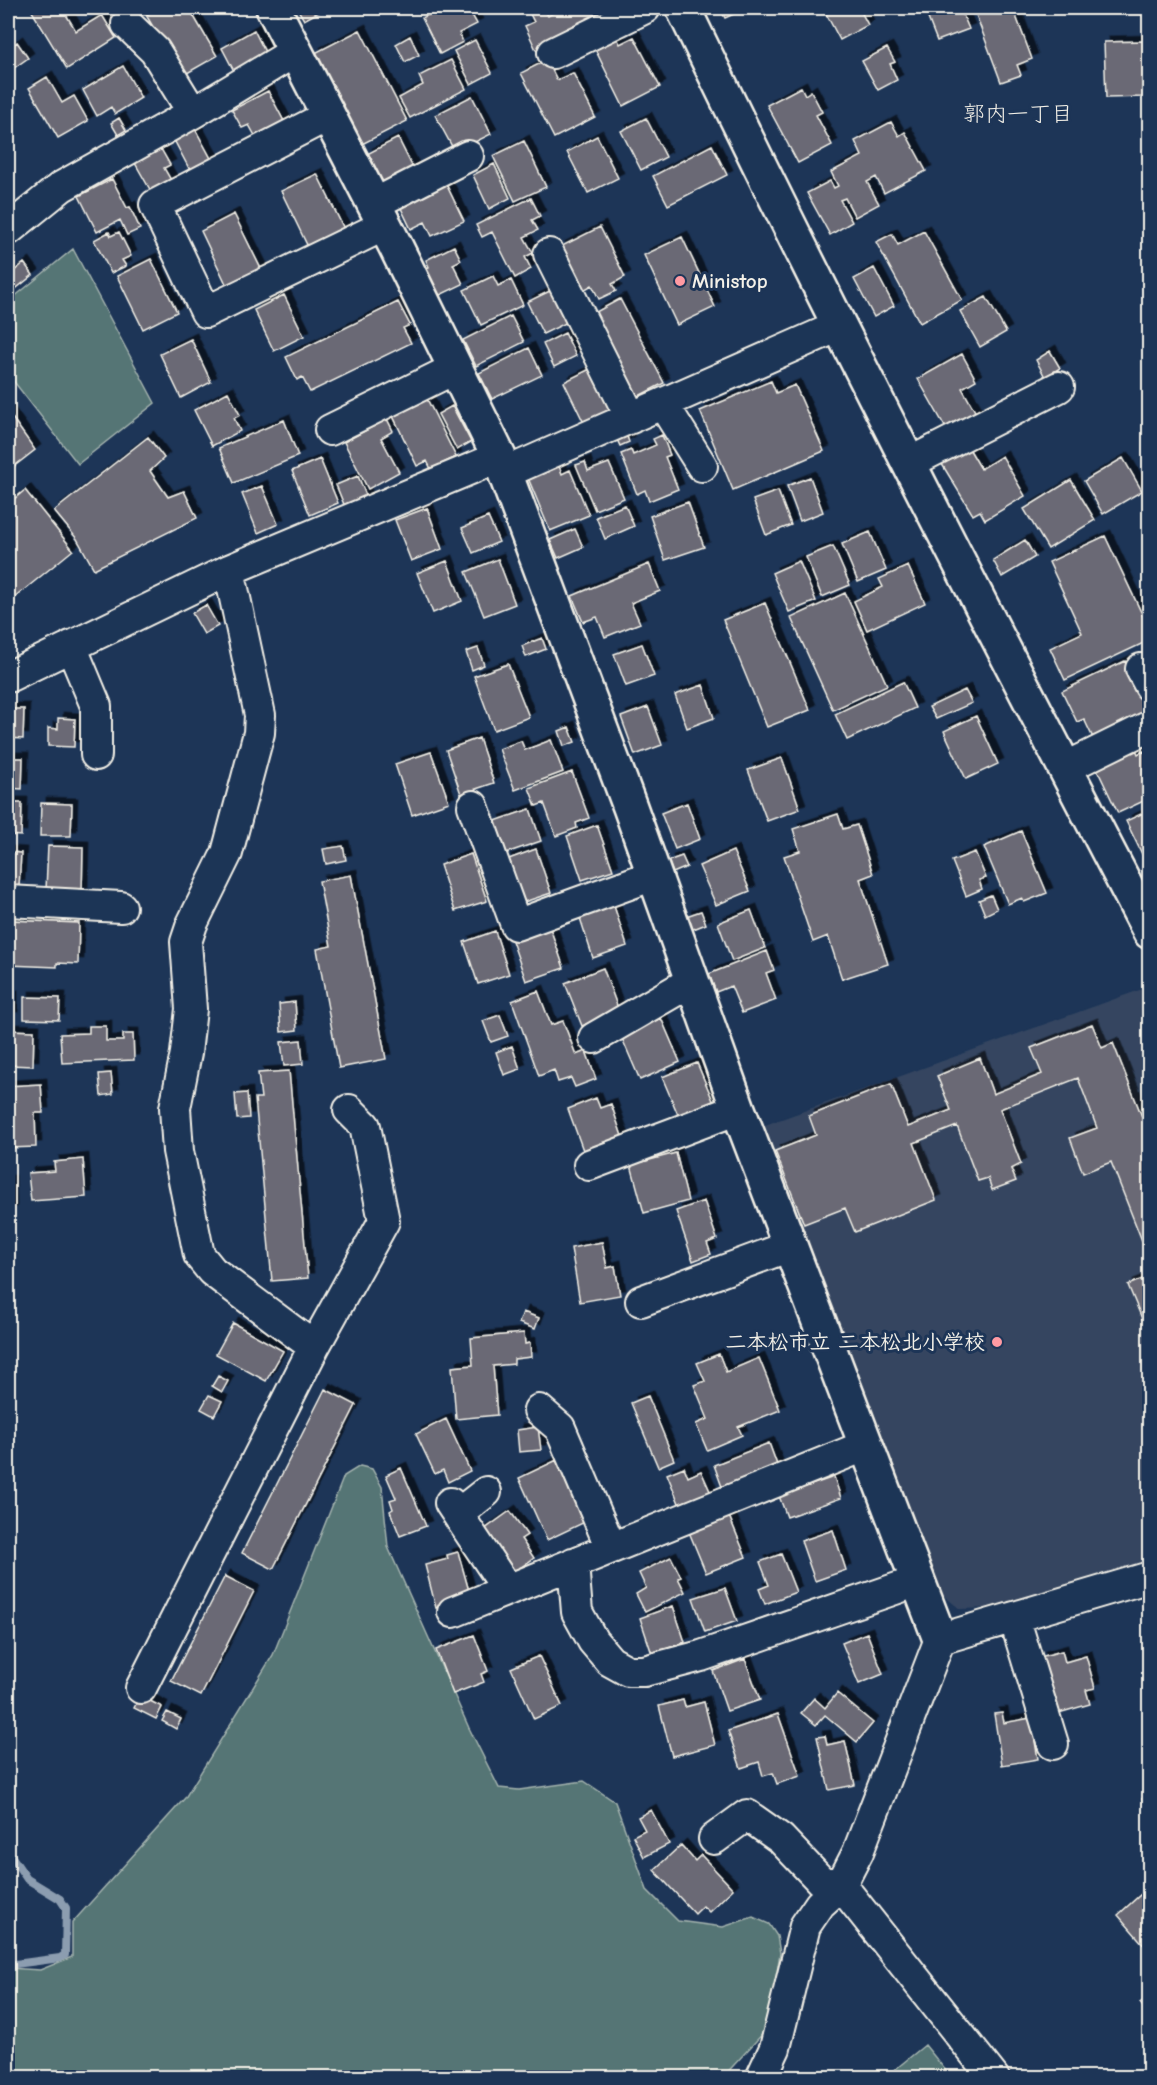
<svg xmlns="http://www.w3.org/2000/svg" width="1157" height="2085" viewBox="0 0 1157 2085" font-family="'Comic Neue','Klee One',sans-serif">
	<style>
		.built { fill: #344560 }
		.green { fill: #547575; stroke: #a4b3ae; stroke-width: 1.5 }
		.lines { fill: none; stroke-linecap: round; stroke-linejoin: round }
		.stream { stroke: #8c9db0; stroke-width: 8 }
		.building { fill: #6a6974; stroke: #f4f1e8; stroke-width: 1.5; filter: url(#shadow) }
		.street-casing { stroke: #f4f1e8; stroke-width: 34 }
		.secondary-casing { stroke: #f4f1e8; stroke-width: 38 }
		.street { stroke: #1d3557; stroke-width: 30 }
		.secondary { stroke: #1d3557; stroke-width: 33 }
		.poi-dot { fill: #ff9aa2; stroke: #1d3557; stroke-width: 2 }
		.labels { text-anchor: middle; stroke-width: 6; stroke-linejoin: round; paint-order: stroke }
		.poi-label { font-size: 21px; font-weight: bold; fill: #f4f1e8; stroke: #1d3557; text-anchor: start }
		.neighbourhood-label { font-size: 22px; fill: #f4f1e8; stroke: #1d3557 }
	</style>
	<defs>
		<filter id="shadow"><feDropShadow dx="5.5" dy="-5.5" stdDeviation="0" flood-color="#0009"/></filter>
	</defs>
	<rect width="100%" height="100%" fill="#1d3557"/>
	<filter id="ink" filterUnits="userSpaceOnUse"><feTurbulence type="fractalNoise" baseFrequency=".0167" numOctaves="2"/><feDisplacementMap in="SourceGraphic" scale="12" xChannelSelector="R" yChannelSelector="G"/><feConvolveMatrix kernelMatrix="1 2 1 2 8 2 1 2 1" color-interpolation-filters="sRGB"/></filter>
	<g filter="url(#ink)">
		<path class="built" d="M1148,987l2,4 -1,569 -161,48 -28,1 -26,-21 -169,-463z"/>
		<path class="green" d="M73,249l82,154 -77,61 -70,-90v-72z
			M360,1466l12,3 10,18 6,60 81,181 30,60 20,2 65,-9 31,21 32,88 31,31 45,6 30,-10 16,7 8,12 3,17 -12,75 -46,50 -714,-1v-109l32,2 32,-13v-34l113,-125 88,-143 71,-179z
			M925,2045l26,32h-65z"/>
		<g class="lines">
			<path class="stream" d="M8,1851l19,28 33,20 6,9 -1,47 -5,3 -52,7"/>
		</g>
		<path class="building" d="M30,8h32l14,23 26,-16 14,23 -49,31z
			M158,8h31l28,48 -35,20 -36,-61z
			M297,8h29l-22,12z
			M441,8h5l3,5 11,-5h8l9,16 -18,9 4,9 -23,12 -18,-36z
			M527,8h17l4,8 7,-4 -2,-4h52l5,11 -72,35 -13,-28 9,-4z
			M720,8h27l-22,10z
			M823,8h36l9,17 -28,15z
			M924,8h36l9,21 -32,12z
			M994,8h19l19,51 -15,6 4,10 -20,7 -25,-67z
			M254,30l13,26 -32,17 -13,-25z
			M360,30l47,91 -45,23 -47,-91z
			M410,36l9,19 -14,7 -9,-18z
			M616,36l4,8 14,-7 26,50 -37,19 -29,-59z
			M475,40l17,33 -21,11 -17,-33z
			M1145,41l1,56 -40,1 -2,-56z
			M17,42l11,16 -14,10 -6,-9v-10z
			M887,48l8,14 -5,2 7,16 -19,10 -16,-29z
			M451,60l15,29 -56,29 -11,-20 24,-13 -4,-9z
			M547,60l10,20 16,-7 22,44 -41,21 -33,-65z
			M123,66l18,32 -26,16 -4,-7 -14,9 -14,-26z
			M47,77l15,26 12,-7 14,25 -30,17 -29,-50z
			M801,87l4,8 6,-4 11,21 -6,3 16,30 -34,18 -31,-58z
			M268,91l18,34 -28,16 -9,-16 -7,3 -10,-18z
			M472,96l19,38 -36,18 -20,-37z
			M119,118l7,12 -8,5 -7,-12z
			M646,118l20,39 -25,13 -20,-39z
			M891,122l8,14 6,-4 21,39 -42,22 -8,-16 -9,5 12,22 -24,13 -10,-19 -5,2 12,22 -22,13 -23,-42 23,-12 4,7 4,-2 -7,-14 31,-16 -7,-15z
			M194,127l20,37 -21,12 -20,-38z
			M597,136l21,42 -30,15 -21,-41z
			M398,138l16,32 -31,15 -16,-31z
			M524,141l22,46 -31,14 -22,-45z
			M712,145l15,30 -59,30 -15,-29z
			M161,149l9,16 -6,3 8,14 -20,11 -17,-30z
			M494,164l16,34 -21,11 -16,-34z
			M317,174l28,57 -36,18 -28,-58z
			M112,179l15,29 3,-1 10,22 -13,6 -7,-15 -23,12 -18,-36z
			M446,184l18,37 -32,15 -7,-14 -14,7 -11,-23z
			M531,198l9,18 -8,4 6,10 -14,7 9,16 -8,4 6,12 -16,9 -23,-46 -10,5 -6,-12z
			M234,214l28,57 -34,17 -27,-57z
			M600,227l25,50 -13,7 4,7 -17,8 -7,-14 -10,6 -22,-44z
			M924,231l38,69 -42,23 -44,-81 16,-8 6,11z
			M109,232l2,4 8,-4 12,24 -9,4 4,6 -15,7 -17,-33z
			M682,237l33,70 -38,18 -33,-70z
			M454,246l7,14 -8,4 10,20 -25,12 -13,-27 4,-2 -3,-7z
			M151,259l26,53 -34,17 -26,-53z
			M24,263l9,12 -25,20v-19z
			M874,268l20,38 -20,11 -20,-38z
			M493,276l5,10 13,-6 12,25 -42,20 -17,-35z
			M554,289l16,32 -27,13 -16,-32z
			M284,295l20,41 -30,15 -20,-41z
			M986,297l20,35 -26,15 -20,-36z
			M620,299l44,84 -27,14 -43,-84z
			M398,302l12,23 -7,3 8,15 -101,49 -8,-15 -5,3 -11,-23z
			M511,316l13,26 -48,24 -13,-26z
			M565,333l11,23 -22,11 -11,-23z
			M191,339l20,43 -30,16 -21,-44z
			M529,348l13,27 -50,24 -13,-26z
			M1050,351l10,17 -15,9 -9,-17z
			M962,354l14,26 -14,8 15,27 -29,17 -30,-53z
			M592,368l20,41 -28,14 -20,-41z
			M771,381l5,12 19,-8 29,66 -91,39 -33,-79z
			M228,392l12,23 -6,3 6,13 -28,15 -18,-36z
			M427,399l29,58 -25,12 -4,-8 -10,5 -24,-50z
			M452,406l19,36 -14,8 -19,-36z
			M8,412l27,38 -27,21z
			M387,419l6,12 -12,7 18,34 -31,17 -24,-47z
			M284,420l14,36 -64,27 -15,-35z
			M624,428l5,14 -9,4 -6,-13z
			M662,435l8,20 -5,2 13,32 -29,12 -4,-11 -8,4 -16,-40 10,-4 2,5 23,-10 -3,-6z
			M148,437l16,21 -14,13 18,26 16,-6 13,27 -103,51 -17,-30 -23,-28z
			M967,445l14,24 21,-13 23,40 -40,24 -5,-9 -7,4 -33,-54z
			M1123,458l19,33 -39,23 -19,-33z
			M320,459l18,44 -28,12 -18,-44z
			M585,462l3,9 21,-8 15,35 -29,12 -19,-45z
			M559,466l3,8 8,-4 19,45 -39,16 -22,-53z
			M358,476l9,22 -22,9 -9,-22z
			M810,477l13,35 -23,9 -13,-35z
			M1071,480l24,40 -47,29 -24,-40z
			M262,486l16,38 -20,9 -16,-39z
			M25,490l48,60 -65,53v-99z
			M778,491l13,34 -25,10 -13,-35z
			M688,502l16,45 -39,13 -15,-44z
			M625,505l9,21 -29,13 -9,-22z
			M427,508l15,41 -31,12 -16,-41z
			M488,517l11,25 -26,11 -11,-25z
			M575,529l8,18 -25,11 -8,-18z
			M870,532l16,38 -28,12 -16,-38z
			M1105,536l45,95v9l-85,40 -15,-32 32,-15 -33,-71z
			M1025,540l10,17 -33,20 -9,-17z
			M833,546l17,39 -28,12 -16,-40z
			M498,559l17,45 -31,12 -18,-44z
			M447,561l15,40 -29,12 -16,-40z
			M799,561l17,40 -27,11 -17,-39z
			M649,564l11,27 -29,12 9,20 -35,14 -8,-20 -14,5 -11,-26z
			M908,566l17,37 -58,27 -13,-29 29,-14 -4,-8z
			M845,593l42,92 -54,25 -42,-92z
			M765,603l45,107 -43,17 -44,-107z
			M206,605l12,21 -14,8 -12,-21z
			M542,638l4,11 -20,8 -4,-11z
			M642,644l12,32 -28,10 -12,-32z
			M478,648l6,17 -12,5 -6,-18z
			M1125,661l25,53 -56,26 -10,-21 -7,3 -15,-31z
			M508,664l21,53 -35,13 -20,-54z
			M903,682l12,26 -68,32 -12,-26z
			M703,685l11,33 -27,10 -12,-33z
			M965,690l7,13 -36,16 -7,-12z
			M648,707l14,38 -27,10 -14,-38z
			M8,709h16l-1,30 -15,-1z
			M976,716l22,48 -32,15 -22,-48z
			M58,718l17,1 -1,28 -26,-1v-18l10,1z
			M569,727l6,15 -11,4 -5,-15z
			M479,738l15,45 -33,11 -15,-44z
			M551,740l12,32 -48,18 -16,-41 22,-8 4,9z
			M1135,747l3,7 6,-3 6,12v3l-5,2 5,10v20l-32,15 -23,-48z
			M431,752l18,50 -37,13 -17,-51z
			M8,758h15l-1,31 -14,-1z
			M782,758l18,51 -33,12 -19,-51z
			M572,772l17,46 -13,5 1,5 -21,8 -12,-33 -8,3 -7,-18z
			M8,803h14l-1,33 -13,-1z
			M41,803l31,1 -1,32h-31z
			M687,803l13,36 -25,10 -14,-36z
			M530,809l11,32 -35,12 -11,-32z
			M1150,810v43l-7,3 -17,-35z
			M838,814l5,15 14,-4 16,49 -13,5 28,85 -46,15 -14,-43 -15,6 -29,-86 16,-5 -7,-22z
			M597,825l16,45 -31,10 -15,-44z
			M1021,831l26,62 -23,9 -2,-4 -14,6 -24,-57z
			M48,846l35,1 -1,45 -36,-2z
			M343,846l3,14 -20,4 -3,-15z
			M536,849l15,44 -30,10 -15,-43z
			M733,851l17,40 -34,14 -17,-39z
			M8,852l13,1 -2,33 -11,-1z
			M975,852l11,26 -7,2 3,9 -16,7 -14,-35z
			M471,854l16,47 -32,10 -15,-46z
			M682,856l5,11 -14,6 -5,-12z
			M351,875l35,184 -47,9 -22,-119 14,-3 -12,-65z
			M991,895l6,14 -12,6 -6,-15z
			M614,906l13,40 -34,12 -13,-40z
			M751,910l14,38 -33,13 -14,-38z
			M701,911l5,13 -15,6 -5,-14z
			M8,920l71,3 -1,41 -21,-1v4l-49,-2z
			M549,925l15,43 -38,13 -15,-43z
			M495,931l14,43 -31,10 -14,-42z
			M767,951l7,19 -8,3 10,27 -34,13 -11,-27 -15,6 -7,-18z
			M603,968l16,43 -37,15 -17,-43z
			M538,991l13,34 12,-4 13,34 10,-4 10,28 -21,8 -4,-9 -13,4 -4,-12 -15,6 -27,-75z
			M8,996h4v21h-4z
			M24,997l36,1 -1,22 -35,-1z
			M295,1002l2,28 -16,2 -2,-28z
			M500,1015l8,21 -17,6 -8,-21z
			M661,1018l19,44 -40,18 -19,-44z
			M1092,1024l10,24 11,-5 37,94v124l-39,-99 -28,11 -13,-35 27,-10 -19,-50 -78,31 21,55 -10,5 5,12 -24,9 -4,-12 -10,3 -21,-55 -43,17 22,57 -81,32 -10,-24 -41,16 -29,-73 41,-16 -7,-19 82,-32 17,43 43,-17 -14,-34 43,-18 13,36 49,-20 -11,-26z
			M89,1026h17v15h17v-7h10l1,26 -72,3 -2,-29 29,-1z
			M8,1030l26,1 -1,35 -25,-1z
			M301,1040l2,24 -19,2 -3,-24z
			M512,1046l8,23 -16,6 -8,-23z
			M697,1063l17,40 -35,14 -17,-40z
			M289,1071l19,207 -36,3 -17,-183h6l-3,-25z
			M111,1073l2,21 -12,2 -2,-22z
			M41,1084l2,29h-8l1,34 -28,1v-62z
			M247,1093l2,25 -12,1 -2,-25z
			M596,1098l4,10 11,-4 12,35 -39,14 -16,-44z
			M676,1153l12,48 -44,12 -13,-48z
			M83,1159l3,38 -55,4 -3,-28 27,-2 -1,-9z
			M8,1181h2l1,31h-3z
			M704,1201l13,38 -10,4 4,11 -18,7 -17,-50z
			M602,1242l5,26 8,-2 5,29 -40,7 -9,-54z
			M1150,1276v42l-7,3 -15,-36z
			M523,1312l16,6 -4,11 -16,-6z
			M233,1323l50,28 -17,30 -50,-27z
			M524,1333l1,11 5,-1 1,14 -17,2v5l-21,2 4,49 -41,4 -4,-52 21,-2 -2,-27z
			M719,1354l7,18 33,-14 21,52 -42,17 4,8 -35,15 -11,-26 12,-5 -14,-34 11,-4 -8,-18z
			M218,1376l10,5 -6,11 -10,-6z
			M325,1389l31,16 -83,164 -31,-16z
			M209,1395l13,6 -8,15 -13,-7z
			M648,1396l26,64 -16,7 -27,-64z
			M446,1419l24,52 -22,11 -5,-12 -8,4 -19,-40z
			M538,1427l3,23 -22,2 -2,-22z
			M769,1443l11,30 -55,22 -11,-30z
			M557,1460l28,62 -38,18 -28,-62z
			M684,1467l4,10 13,-6 13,29 -31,13 -16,-39z
			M401,1468l25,58 -26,10 -10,-25 3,-2 -3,-9 6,-2 -10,-23z
			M834,1477l7,21 -54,19 -8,-21z
			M510,1511l17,24 -6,4 13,19 -23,16 -30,-42z
			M729,1516l17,41 -40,16 -17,-41z
			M833,1530l13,40 -31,11 -14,-40z
			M458,1552l13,46 -35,10 -11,-43 23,-6 -1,-4z
			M781,1554l15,38 -31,12 -6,-15 10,-4 -9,-23z
			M671,1557l10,20 -3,1 7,14 -40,20 -9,-18 10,-6 -7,-15z
			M225,1576l29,15 -53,105 -30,-15z
			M725,1588l12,33 -32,11 -12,-34z
			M673,1606l12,36 -33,12 -12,-36z
			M867,1633l16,41 -24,10 -17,-41z
			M474,1635l14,36 -7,3 3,8 -31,12 -17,-44z
			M1062,1651l3,11 21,-6 9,32 -9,2 4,14 -35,10 -15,-57z
			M539,1656l23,50 -28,13 -23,-51z
			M745,1659l15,41 -33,11 -14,-40z
			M837,1693l36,30 -16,19 -32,-27 -9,10 -15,-12 13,-15 11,10z
			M140,1696l22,11 -6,12 -22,-11z
			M683,1700l2,7 19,-5 11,43 -43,11 -13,-50z
			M167,1712l14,7 -5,10 -14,-8z
			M1002,1713l2,10 27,-5 7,41 -36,6 -8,-51z
			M778,1714l22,62 -23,8 -4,-11 -10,3 -4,-14 -18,6 -13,-37z
			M825,1736l2,9 18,-4 10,44 -26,5 -12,-53z
			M1150,1796v21l-8,-18z
			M651,1810l18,34 -25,13 -11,-21 12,-6 -7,-13z
			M681,1845l14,16 6,-6 32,34 -24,23 -6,-6 -8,8 -41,-44z
			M1150,1886v57l-6,2 -26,-30z
			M1150,1996v20l-10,-13z"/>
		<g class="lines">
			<g class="street-casing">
				<path id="street" d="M127,24l28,27 38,62
					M553,53l92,-45
					M329,115l-174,90 51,107 179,-87
					M374,204l94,-48
					M8,230l53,-43 132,-74 103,-62
					M549,254l82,164
					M663,404l39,62
					M330,430l126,-62
					M909,463l150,-76
					M505,473l334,-147
					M229,570l31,145 -1,18 -32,120 -35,71 -6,18 5,67 -5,44 -11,55 3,43 21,104 13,16 102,76
					M71,646l25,60v49
					M1141,669l9,17
					M8,677l221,-107 270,-113
					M1065,768l85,-42
					M473,806l43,119 138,-50
					M8,901l113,6
					M594,1038l98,-57
					M589,1165l149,-56
					M641,1301l149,-55
					M539,1410l21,18 51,120
					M450,1503l58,87
					M458,1514l28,-22
					M573,1563l4,49 16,29 17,20 18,10h16l57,-15 217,-75
					M453,1612l414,-167
					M1014,1617l39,127
					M141,1688l173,-341 70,-126 -19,-95 -16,-16
					M714,1839l33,-24 34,24 40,42 20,4 153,193
					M761,2078l14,-30 30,-122 15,-22 21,-19 17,-33 82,-213 210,-62"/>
			</g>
			<g class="secondary-casing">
				<path id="secondary" d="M273,8l122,237 104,212 131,350 108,302 202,530
					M683,8c150,311 308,618 467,924"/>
			</g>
			<use href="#street" class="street"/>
			<use href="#secondary" class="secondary"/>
		</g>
	</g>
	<g class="poi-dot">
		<circle cx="680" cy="281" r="6"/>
		<circle cx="997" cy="1342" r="6"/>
	</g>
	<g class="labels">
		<g class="poi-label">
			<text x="692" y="288">Ministop</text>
			<text x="985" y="1349" text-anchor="end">二本松市立 二本松北小学校</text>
		</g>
		<g class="neighbourhood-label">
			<text x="1018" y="121">郭内一丁目</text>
		</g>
	</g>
	<rect width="1157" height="2085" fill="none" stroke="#1d3557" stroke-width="30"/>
	<rect x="15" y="15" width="1127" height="2055" fill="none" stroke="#f4f1e8" stroke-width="2" filter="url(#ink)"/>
</svg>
